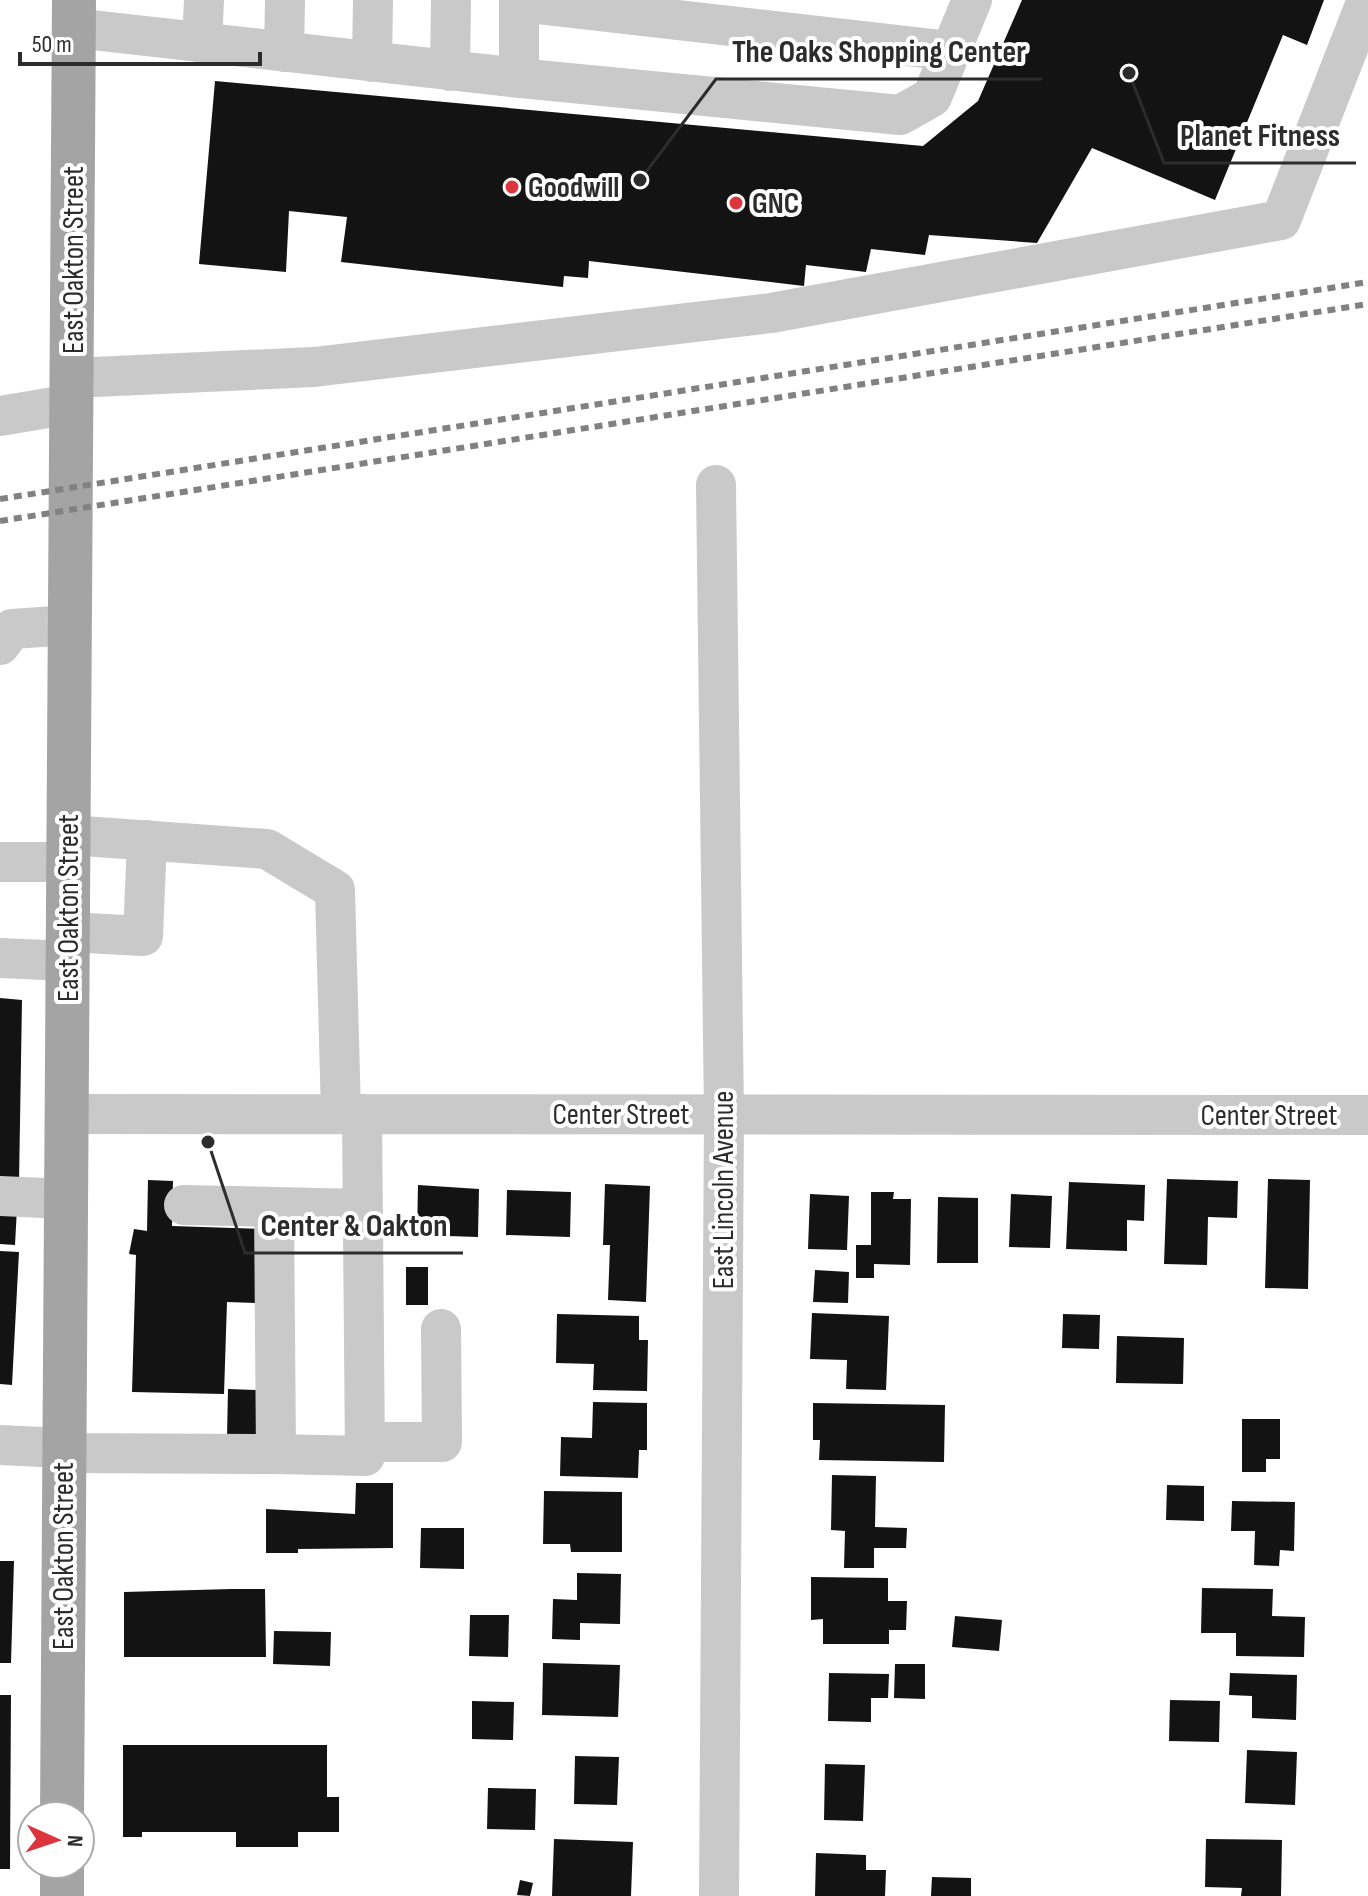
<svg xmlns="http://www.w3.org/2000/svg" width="1368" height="1896" viewBox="0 0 1368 1896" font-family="'Sofia Sans Condensed',sans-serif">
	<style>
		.building { fill: #131313 }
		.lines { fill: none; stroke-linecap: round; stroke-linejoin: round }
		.minor { stroke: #c9c9c9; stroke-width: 40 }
		.major { stroke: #a4a4a4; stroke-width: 44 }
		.rail { stroke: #818181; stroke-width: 6; stroke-dasharray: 8 6; stroke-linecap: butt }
		.poi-dot { fill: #dc353e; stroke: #fff; stroke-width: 3 }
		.labels { text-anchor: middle; stroke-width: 8; stroke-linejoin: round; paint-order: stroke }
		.poi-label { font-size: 30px; font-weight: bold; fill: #2c2c2c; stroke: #fff; text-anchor: start }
		.street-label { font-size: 30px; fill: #2c2c2c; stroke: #fff }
		.leader { fill: none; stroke: #2c2c2c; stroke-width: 3 }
		.callout-dot { fill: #2c2c2c; stroke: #fff; stroke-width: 3 }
		.callout-label { font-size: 32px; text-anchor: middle; font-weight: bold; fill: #2c2c2c; stroke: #fff; stroke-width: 8; stroke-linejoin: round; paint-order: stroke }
	</style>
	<rect width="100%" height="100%" fill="#fff"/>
	<path class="building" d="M1022,0h302l-17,45 -24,-10 -68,165 -123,-52 -55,95 -108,-8 -4,20 -54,-6 -5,23 -60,-7 -2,21 -215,-25 -1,17 -24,-2 -1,11 -222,-25 6,-45 -58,-6 -3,61 -87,-8 16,-183 708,65 55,-45z
		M0,998l22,2 -3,183 -19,-1z
		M1167,1179l71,2 -1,37 -29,-1 -1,48 -43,-1z
		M1268,1179l42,1 -2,109 -43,-1z
		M148,1180l25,1 -1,45 88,3 -1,74 -32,-1 -3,92 -92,-2 4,-137 -7,-1 5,-25 13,2z
		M1069,1182l76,3 -1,36 -17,-1v31l-61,-2z
		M605,1184l45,2 -4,116 -38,-2 2,-55h-7z
		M418,1185l61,4 -1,48 -61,-2z
		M507,1190l64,2 -1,45 -64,-2z
		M871,1192h23l-1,7h18l-1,66 -36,-1v14h-18v-33h15z
		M810,1194l39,2 -2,54 -39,-1z
		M1011,1194l41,2 -2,52 -41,-1z
		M938,1197l40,1v65h-41z
		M0,1207l17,1 -2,37 -15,-1z
		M0,1251l19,1 -7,133 -12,-1z
		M406,1267h22v38h-22z
		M815,1270l34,2 -1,31 -35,-1z
		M812,1313l77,3 -3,74 -40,-1 1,-29 -37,-1z
		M557,1314l82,2v24h9l-1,51 -54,-1 1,-26 -38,-1z
		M1063,1314l37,1 -1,34 -37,-1z
		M1117,1336l67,2 -1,46 -67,-1z
		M228,1389l31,1 -1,47h-31z
		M593,1402l54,1v47h-8l-1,28 -78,-2 1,-39 31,1z
		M813,1403l132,2 -1,57 -125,-2 1,-20h-7z
		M1242,1419h38v40h-14v13h-24z
		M832,1475l44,1 -1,51 32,1 -1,20h-32v20h-30l1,-37 -14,-1z
		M356,1483h37v65l-95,1v4h-32v-44l89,5z
		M1167,1485l37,1v35l-38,-1z
		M544,1491l78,1v60h-51l-1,-8h-27z
		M1232,1501l63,1 -1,49 -14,-1 -1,16 -25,-1 1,-34h-24z
		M421,1528h43v41l-44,-1z
		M0,1561h14l-3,102h-11z
		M577,1573l44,1 -1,50 -40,-1v17l-28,-1 1,-40 24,1z
		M811,1577l77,1v23h19l-1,29h-17v14h-66v-25l-12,1z
		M1202,1588l71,1 -1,27 33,1 -1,40 -68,-1v-23h-35z
		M231,1589h34l1,68h-142v-65z
		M470,1615h39l-1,42 -39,-1z
		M955,1616l47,4 -3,31 -47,-4z
		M274,1631l57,1 -1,34 -57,-2z
		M543,1663l77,2 -2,52 -76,-2z
		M895,1664h30v35l-31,-1z
		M829,1673l60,1 -1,24h-17v24l-43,-1z
		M1230,1673l67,2 -1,45 -44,-2v-22l-23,-1z
		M0,1695h11l-1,174h-10z
		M1170,1700l50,1 -1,41 -50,-1z
		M472,1701l42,1 -1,38 -41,-1z
		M123,1745h204v52h12v35h-41v15h-62v-15h-94v5h-19z
		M1247,1750l50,2 -2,53 -50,-2z
		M575,1756l44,1 -2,48 -43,-1z
		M825,1764l40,1 -2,56 -39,-1z
		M488,1788l48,1 -1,41 -48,-1z
		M554,1839l79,3 -2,54h-79z
		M1206,1839l76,1 -1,56h-40l1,-8 -37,-1z
		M816,1853l50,2v15h20l-1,26h-70z
		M932,1877l39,1v18h-40z
		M520,1880l13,3 -3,13 -13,-1z"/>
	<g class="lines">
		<path class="minor" d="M519,2l432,49
			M74,28l445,50 381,37 32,-18 40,-97
			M202,43l2,-43
			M284,52l1,-52
			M372,62l1,-62
			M450,71l1,-71
			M519,78v-78
			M72,378l242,-11 457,-54 510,-93 86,-220
			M0,416l72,-12
			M716,485l8,630 -5,781
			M0,645l12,-16 58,-4
			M69,835l198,14 68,41 6,224
			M0,862h68
			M68,932l75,4 4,-96
			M0,958l68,3
			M67,1114l1301,1
			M0,1196l66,3
			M184,1205l179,4
			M274,1207l2,247 89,2 -3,-342
			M365,1442h77l-1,-113
			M0,1445l63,3
			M63,1453l213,1"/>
		<path class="major" d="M62,1816l12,-1816
			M62,1896v-32"/>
		<path class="rail" d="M0,499l1368,-217
			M0,521l1368,-217"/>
	</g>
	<g class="poi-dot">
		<circle cx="512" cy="187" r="8"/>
		<circle cx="736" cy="203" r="8"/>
	</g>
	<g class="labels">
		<g class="poi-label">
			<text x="528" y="197">Goodwill</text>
			<text x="752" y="213">GNC</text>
		</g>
		<g class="street-label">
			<text transform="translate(73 260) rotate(-90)" y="10">East Oakton Street</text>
			<text transform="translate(68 908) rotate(-90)" y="10">East Oakton Street</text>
			<text x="621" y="1124">Center Street</text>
			<text x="1269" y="1125">Center Street</text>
			<text transform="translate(723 1190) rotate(-90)" y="10">East Lincoln Avenue</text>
			<text transform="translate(63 1556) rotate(-90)" y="10">East Oakton Street</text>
		</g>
	</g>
	<path class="leader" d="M640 180L716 79H1042M1129 73L1164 163H1356M208 1142L245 1253H463"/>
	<g class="callout-dot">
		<circle cx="640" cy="180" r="8"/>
		<circle cx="1129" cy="73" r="8"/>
		<circle cx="208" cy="1142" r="8"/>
	</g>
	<g class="callout-label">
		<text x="879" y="62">The Oaks Shopping Center</text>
		<text x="1260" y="146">Planet Fitness</text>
		<text x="354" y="1236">Center &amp; Oakton</text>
	</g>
	<g transform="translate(56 1840) rotate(93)"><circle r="38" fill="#ffffff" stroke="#ababab" stroke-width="2"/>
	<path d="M0-6L14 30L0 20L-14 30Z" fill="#dc353e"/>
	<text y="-12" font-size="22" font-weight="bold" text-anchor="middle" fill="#2c2c2c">N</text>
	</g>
	<path d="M20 52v12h240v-12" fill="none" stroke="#2c2c2c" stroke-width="4"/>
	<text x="32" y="52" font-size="24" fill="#2c2c2c" stroke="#ffffff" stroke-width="6" paint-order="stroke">50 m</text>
</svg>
